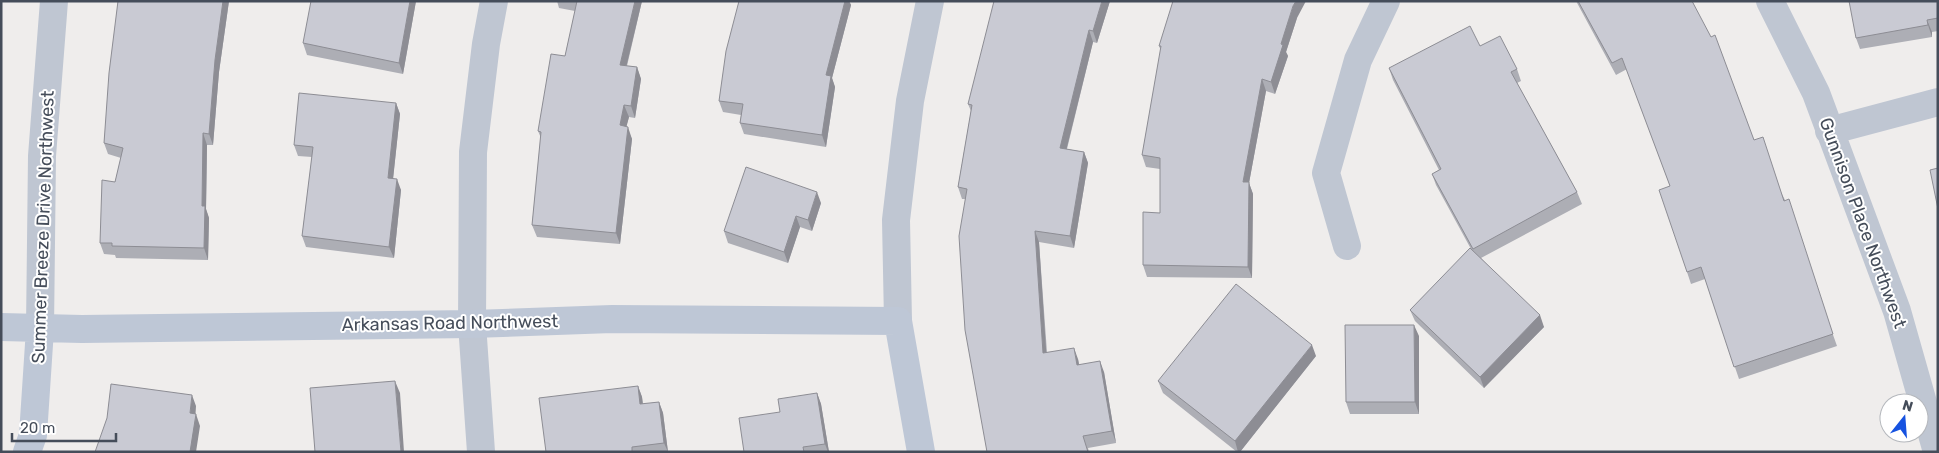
<svg xmlns="http://www.w3.org/2000/svg" width="1939" height="453" viewBox="0 0 1939 453" font-family="Rubik,sans-serif">
	<style>
		.lines { fill: none; stroke-linecap: round; stroke-linejoin: round }
		.street { stroke: #bfc6d2; stroke-width: 28 }
		.secondary { stroke: #bec7d6; stroke-width: 28 }
		.wall { fill: #adaeb5 }
		.shaded-wall { fill: #8d8d94 }
		.building { fill: #c9cad3; stroke: #8d8d94 }
		.labels { text-anchor: middle; stroke-width: 4; stroke-linejoin: round; paint-order: stroke }
		.street-label { font-size: 18px; fill: #454d5a; stroke: #fff }
	</style>
	<rect width="100%" height="100%" fill="#efedec"/>
	<g class="lines">
		<path class="street" d="M1770,1l46,92 81,218 40,141
			M1829,131l109,-29
			M1347,246l-21,-73 32,-113 28,-59
			M898,321l-2,-101 14,-119 20,-100
			M40,329l2,-173 12,-155
			M481,452l-9,-128 1,-172 13,-108 8,-43"/>
		<path class="secondary" d="M1,327l81,2 390,-5 140,-5 286,2 23,131
			M27,452l6,-17 7,-106"/>
	</g>
	<path class="wall" d="M118,1h111l-10,71 -6,73h-6l-1,64 3,9 -1,42 -92,-2 -1,-3 -11,-1 -4,-11 21,-85 -13,-4 -4,-11z
		M416,1l-13,73 -96,-19 -4,-12z
		M557,1h85l-15,65 10,1 4,12 -6,39 -6,-1 -3,10 6,12 -12,105 -83,-7 -5,-12 9,-87 -3,-7 27,-75 10,-45 -16,-3z
		M739,1h110l2,4 -19,73 3,9 -9,60 -82,-13 -4,-11 1,-8 -18,-3 -4,-11z
		M1110,1l-13,42 -4,-1 -26,107 17,3 4,11 -14,85 -35,-6 8,110 31,7 1,5 25,8 12,71 -28,5 1,4h-102l-22,-253h-3l-4,-12 13,-76 -3,-7z
		M1576,1h116l62,139 31,60 52,146 -98,33 -34,-100 -14,5 -4,-12 -17,-86 -43,-117 -11,6z
		M1938,1v30l-6,1v5l-72,12 -4,-11z
		M1297,18l-11,34 2,4 -13,38 -9,-3 -17,92 4,11 -1,84 -105,-1 -4,-12 17,-52v-44l-14,-2 -4,-12 19,-104 -2,-5z
		M1480,46l37,23 4,12 -4,2 60,109 5,12 -101,54 63,69 -60,61 -69,-67 -5,-11 61,-61 -35,-64 -4,-11 7,-4 -46,-90 -4,-12z
		M396,103l4,11 -7,64 8,12 -7,68 -88,-11 -4,-11 10,-79 -14,-1 -4,-11z
		M821,203l-9,28 -12,-4 -12,36 -60,-20 -4,-12z
		M1419,336v78h-69l-4,-12z
		M1316,356l-76,96h-3l-74,-59 -5,-12z
		M638,386l4,11 1,7 16,-2 4,11 5,39h-122z
		M817,393l4,11 8,48h-85l36,-40z"/>
	<path class="shaded-wall" d="M223,1h6l-10,71 -6,73 -4,-11 6,-74z
		M410,1h6l-13,73 -4,-11z
		M635,1h7l-18,75 -4,-11z
		M845,1h4l2,4 -19,73 3,9 -9,60 -4,-12 4,-60z
		M1102,1h8l-13,42 -4,-12z
		M1296,1h10l-9,17 -11,34 2,4 -13,38 -4,-12 10,-38 12,-38z
		M1927,20l5,12v5l-4,-12z
		M1089,30l4,12 -29,117 -4,-11z
		M637,67l4,12 -6,39 -4,-12z
		M1262,79l4,12 -17,92 4,11 -1,84 -4,-11 -5,-85z
		M396,103l4,11 -8,75 -4,-11z
		M624,105l5,12 -5,19 -4,-11z
		M628,127l4,12 -12,105 -4,-11z
		M203,133l4,12 -1,64 3,9 -1,42 -4,-12 -2,-42z
		M1084,152l4,11 -14,85 -4,-12z
		M397,179l4,11 -7,68 -5,-11z
		M817,192l4,11 -9,28 -4,-11z
		M796,216l4,11 -12,36 -4,-11z
		M1035,231l4,11 8,122 -4,-11z
		M1540,315l4,12 -60,61 -4,-11z
		M1414,325l5,11v78l-4,-12z
		M1312,345l4,11 -76,96h-2l-3,-11z
		M1074,348l4,11 3,17 -4,-11z
		M1100,361l4,11 12,71 -4,-12z
		M395,381l5,12 4,59h-3z
		M638,386l4,11 2,18 -4,-11z
		M817,393l4,11 8,48h-1l-3,-8z
		M192,395l4,11 -1,16 1,-8 4,12 -4,26h-6v-39z
		M659,402l4,11 5,39 -4,-9z"/>
	<path class="building" d="M118,1h105l-8,59 -6,74 -6,-1 -1,73h3l-1,42 -92,-2v-3h-12l2,-63 13,2 8,-34 -19,-5 5,-70z
		M311,1h99l-11,62 -96,-20z
		M577,1h58l-15,64 17,2 -6,39 -7,-1 -4,20 8,2 -12,106 -84,-8 9,-93 -3,-1 13,-77 14,2z
		M739,1h106l-19,74 5,1 -9,59 -82,-12 3,-19 -24,-3 7,-50z
		M994,1h108l-9,30 -4,-1 -29,118 24,4 -14,84 -35,-5 8,122 31,-5 3,17 23,-4 12,70 -29,5 5,16h-101l-22,-122 -6,-94 8,-47 -9,-2 14,-82 -4,-1z
		M1173,1h123l-3,5 -12,38 2,1 -12,37 -9,-3 -19,103h6l-1,85 -105,-2v-53l17,1v-55l-18,-3 19,-109h-2z
		M1578,1h114l19,36 4,-2 39,105 9,-3 21,64 5,-2 44,135 -99,33 -33,-100 -14,5 -28,-82 11,-4 -48,-128 -10,5z
		M1849,1h89v17l-11,2 1,5 -72,13z
		M1470,26l10,20 20,-10 17,33 -6,3 66,120 -104,57 -41,-75 9,-5 -52,-101z
		M299,93l97,10 -8,75 9,1 -8,68 -87,-11 11,-89 -19,-2z
		M746,167l71,25 -9,28 -12,-4 -12,36 -60,-21z
		M1938,168v41l-8,-39z
		M1470,248l70,67 -60,62 -70,-67z
		M1236,284l76,61 -77,96 -77,-60z
		M1345,325h69l1,77h-69z
		M395,381l6,71h-86l-5,-64z
		M111,384l81,11 -2,18 6,1 -6,38h-95l12,-34z
		M638,386l2,18 19,-2 5,41 -32,4v5h-86l-7,-54z
		M817,393l8,51 -22,3 1,5h-60l-5,-34 41,-6 -2,-13z"/>
	<g class="labels">
		<g class="street-label">
			<text transform="translate(1863 223) rotate(70)" y="6">Gunnison Place Northwest</text>
			<text transform="translate(43 227) rotate(-88)" y="6">Summer Breeze Drive Northwest</text>
			<text transform="translate(450 323) rotate(-1)" y="6">Arkansas Road Northwest</text>
		</g>
	</g>
	<rect width="1939" height="453" fill="none" stroke="#454d5a" stroke-width="5"/>
	<g transform="translate(1904 418) rotate(17)"><circle r="24" fill="#ffffff" stroke="#b5b8bd"/>
	<path d="M0-4L9 19L0 12L-9 19Z" fill="#1652e0"/>
	<text y="-8" font-size="14" font-weight="bold" text-anchor="middle" fill="#454d5a">N</text>
	</g>
	<path d="M12 433v8h104v-8" fill="none" stroke="#454d5a" stroke-width="2.5"/>
	<text x="20" y="433" font-size="15" fill="#454d5a" stroke="#ffffff" stroke-width="4" paint-order="stroke">20 m</text>
</svg>
